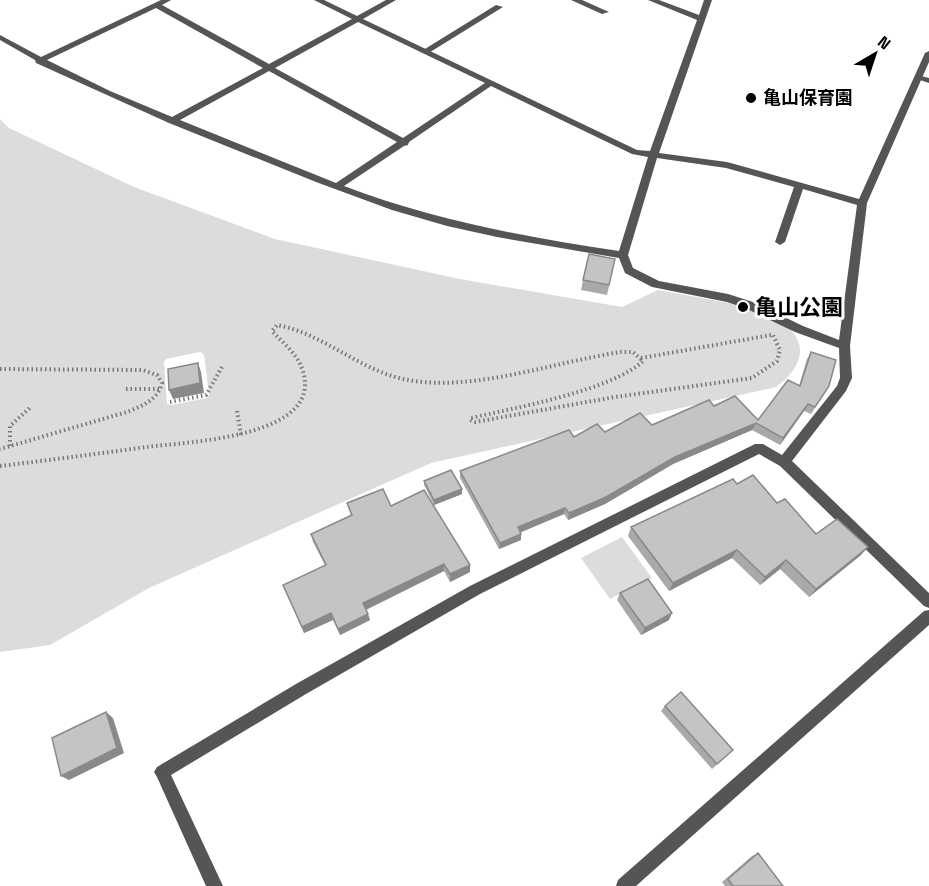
<svg xmlns="http://www.w3.org/2000/svg" width="929" height="886" viewBox="0 0 929 886" font-family="'Space Grotesk','Noto Sans JP',sans-serif">
	<style>
		.green { fill: #dcdcdc; fill-rule: evenodd }
		.lines { fill: none; stroke-linecap: round; stroke-linejoin: round }
		.path { stroke: #777; stroke-width: 4; stroke-dasharray: 1.5 3; stroke-linecap: butt }
		.lane { fill: #555; fill-rule: evenodd }
		.street { fill: #555; fill-rule: evenodd }
		.wall { fill: #a9a9a9 }
		.shaded-wall { fill: #898989 }
		.building { fill: #c4c4c4; stroke: #898989; stroke-width: 1.5 }
		.poi-dot { fill: #000; stroke: #fff; stroke-width: 2 }
		.labels { text-anchor: middle; stroke-width: 6; stroke-linejoin: round; paint-order: stroke }
		.far-poi-label { font-size: 18px; font-weight: bold; fill: #000; stroke: #fff; text-anchor: start }
		.poi-label { font-size: 22px; font-weight: bold; fill: #000; stroke: #fff; text-anchor: start }
	</style>
	<rect width="100%" height="100%" fill="#fff"/>
	<path class="green" d="M0,119l9,9 125,59 141,52 185,40 162,28 36,-17 82,15 48,22c24,23 8,45 -12,60l-345,76 -282,125 -99,57 -50,7zM200,352l4,2 5,41 -2,3 -36,7 -4,-1 -3,-42 2,-3z
		M622,537l30,41 -42,21 -29,-41z"/>
	<g class="lines">
		<path class="path" d="M641,358l130,-23
			M0,369l143,1 14,5 5,8c-4,17 -20,23 -35,29l-127,37
			M126,389h35
			M170,402l36,-7 16,-28
			M237,411l4,24
			M10,446v-20l21,-19
			M0,466c49,-6 97,-12 146,-19 39,-5 185,-9 155,-81 -6,-14 -19,-24 -29,-35l5,-6c44,8 79,42 122,53 67,17 154,-16 222,-26h12l10,9c-30,29 -129,47 -172,57l-1,2 5,2 140,-25 137,-19 25,-17 3,-11 -7,-15"/>
		<path class="lane" d="M496,5l7,2 -76,47 -7,-2z
			M917,75l12,3v5l-12,-4z"/>
		<path class="street" d="M161,0h10l-9,5 107,59 83,-45 -38,-19h10l33,16 29,-16h10l-33,19 274,131 13,1 47,-131 -49,-20h11l40,15 5,-15h8l-53,153 68,9 132,37 66,-146 4,-2v11l-62,141 -17,143 2,32 -6,13 -54,70 137,132v15l-5,-2 -144,-140 -21,-12 -279,140 -174,100 -135,81 52,111h-17l-49,-109 -3,-5 3,-5 139,-83 174,-98 285,-142h8l19,11 55,-69 3,-8 -1,-30 -44,-16 -50,-24 -18,-6 -75,-15 -27,-14 -6,-15 -122,-21 -50,-11 -55,-16 -76,-28 -147,-59 -133,-60 -1,-3 -35,-20v-5l41,22zM156,8l107,60 -91,49 -62,-26 -63,-31zM358,22l127,61 -82,55 -128,-70zM269,71l128,71 -61,41 -156,-63zM491,86l141,68 16,3 -29,94c-94,-14 -186,-31 -275,-65l60,-40 4,-1 1,-3zM657,158l69,10 68,19 -19,55 5,3 5,-3 18,-53 54,16 -18,135 -36,-14 -50,-24 -25,-8 -69,-13 -26,-13 -5,-13z
			M571,0h11l27,12 -7,2z
			M929,610v15l-293,261h-20l2,-6 306,-269z"/>
	</g>
	<path class="wall" d="M615,259l-8,36 -26,-5 2,-10z
		M811,352l18,34 -18,28 -7,-3 -24,34 -28,-15 -79,34 -68,40 -37,16 -4,-6 -44,18 1,8 -22,9 -39,-71v-7l114,-34 78,-12 62,-19 44,14 41,-34 8,-27z
		M424,481l38,8v5l-28,11 -10,-20z
		M737,484l40,19 39,31 45,21 -52,42 -29,-28 -20,16 -28,-27 -63,33 -41,-55 3,-9z
		M347,503l44,3 79,66 -20,10 -6,-11 -78,39 4,10 -30,15 -7,-15 -29,13 -21,-48 42,-20 -12,-23 -2,-8 40,-18z
		M620,593l49,27 -28,15 -24,-35z
		M665,706l63,49 -16,14 -51,-58z
		M758,853l25,33h-58l-3,-4 30,-26z"/>
	<path class="shaded-wall" d="M198,363l3,9 3,21 -31,6 -4,-9z
		M808,404l-4,7 -24,34 3,-7z
		M756,423l-4,7 -79,34 -68,40 -37,16 1,-7 106,-56z
		M462,489v5l-28,11v-5z
		M565,508l-1,6 -47,20 1,-7z
		M521,534v6l-22,9 1,-6z
		M868,547l-7,8 -52,42 7,-8z
		M737,550l-5,8 -63,33 4,-8z
		M786,560l-6,9 -20,16 5,-8z
		M444,564v7l-79,39 -2,-7z
		M470,565v7l-20,10v-8z
		M331,613l2,7 -29,13 -2,-6z
		M672,613l-3,7 -28,15 4,-7z
		M368,614l2,6 -30,15 -2,-6z
		M106,712l7,6 11,35 -55,27 -8,-4z"/>
	<path class="building" d="M589,254l26,5 -6,26 -26,-5z
		M811,352l25,8 -7,26 -14,21 -7,-3 -25,34 -27,-15 -81,34 -69,40 -37,16 -4,-5 -47,19 3,7 -21,9 -40,-72 109,-41 5,7 23,-13 8,8 35,-19 12,12 57,-25 5,6 21,-10 23,24 30,-40 12,6z
		M198,363l2,20 -31,7 -1,-21z
		M451,470l11,19 -28,11 -10,-19z
		M753,475l24,28 8,-4 31,35 21,-15 31,28 -52,42 -30,-29 -21,17 -28,-27 -64,33 -42,-56 102,-48 4,5z
		M383,489l8,17 33,-16 46,75 -20,9 -6,-10 -81,39 5,11 -30,15 -7,-16 -29,14 -19,-42 43,-20 -15,-31 41,-19 -5,-12z
		M648,579l24,34 -27,15 -25,-35z
		M681,692l52,58 -16,14 -52,-58z
		M106,712l11,36 -56,28 -9,-38z
		M758,853l25,33h-50l-5,-7z"/>
	<g class="poi-dot">
		<circle cx="751" cy="98" r="6"/>
		<circle cx="743" cy="307" r="6"/>
	</g>
	<g class="labels">
		<g class="far-poi-label">
			<text x="763" y="104">亀山保育園</text>
		</g>
		<g class="poi-label">
			<text x="755" y="315">亀山公園</text>
		</g>
	</g>
	<g transform="translate(875 54) rotate(39)" stroke="#ffffff" stroke-width="4.5" paint-order="stroke">
	<path d="M0-4.5L10 22L0 15L-10 22Z" fill="#000000"/>
	<text y="-9" font-size="16" font-weight="bold" text-anchor="middle" fill="#000000">N</text>
	</g>
</svg>
